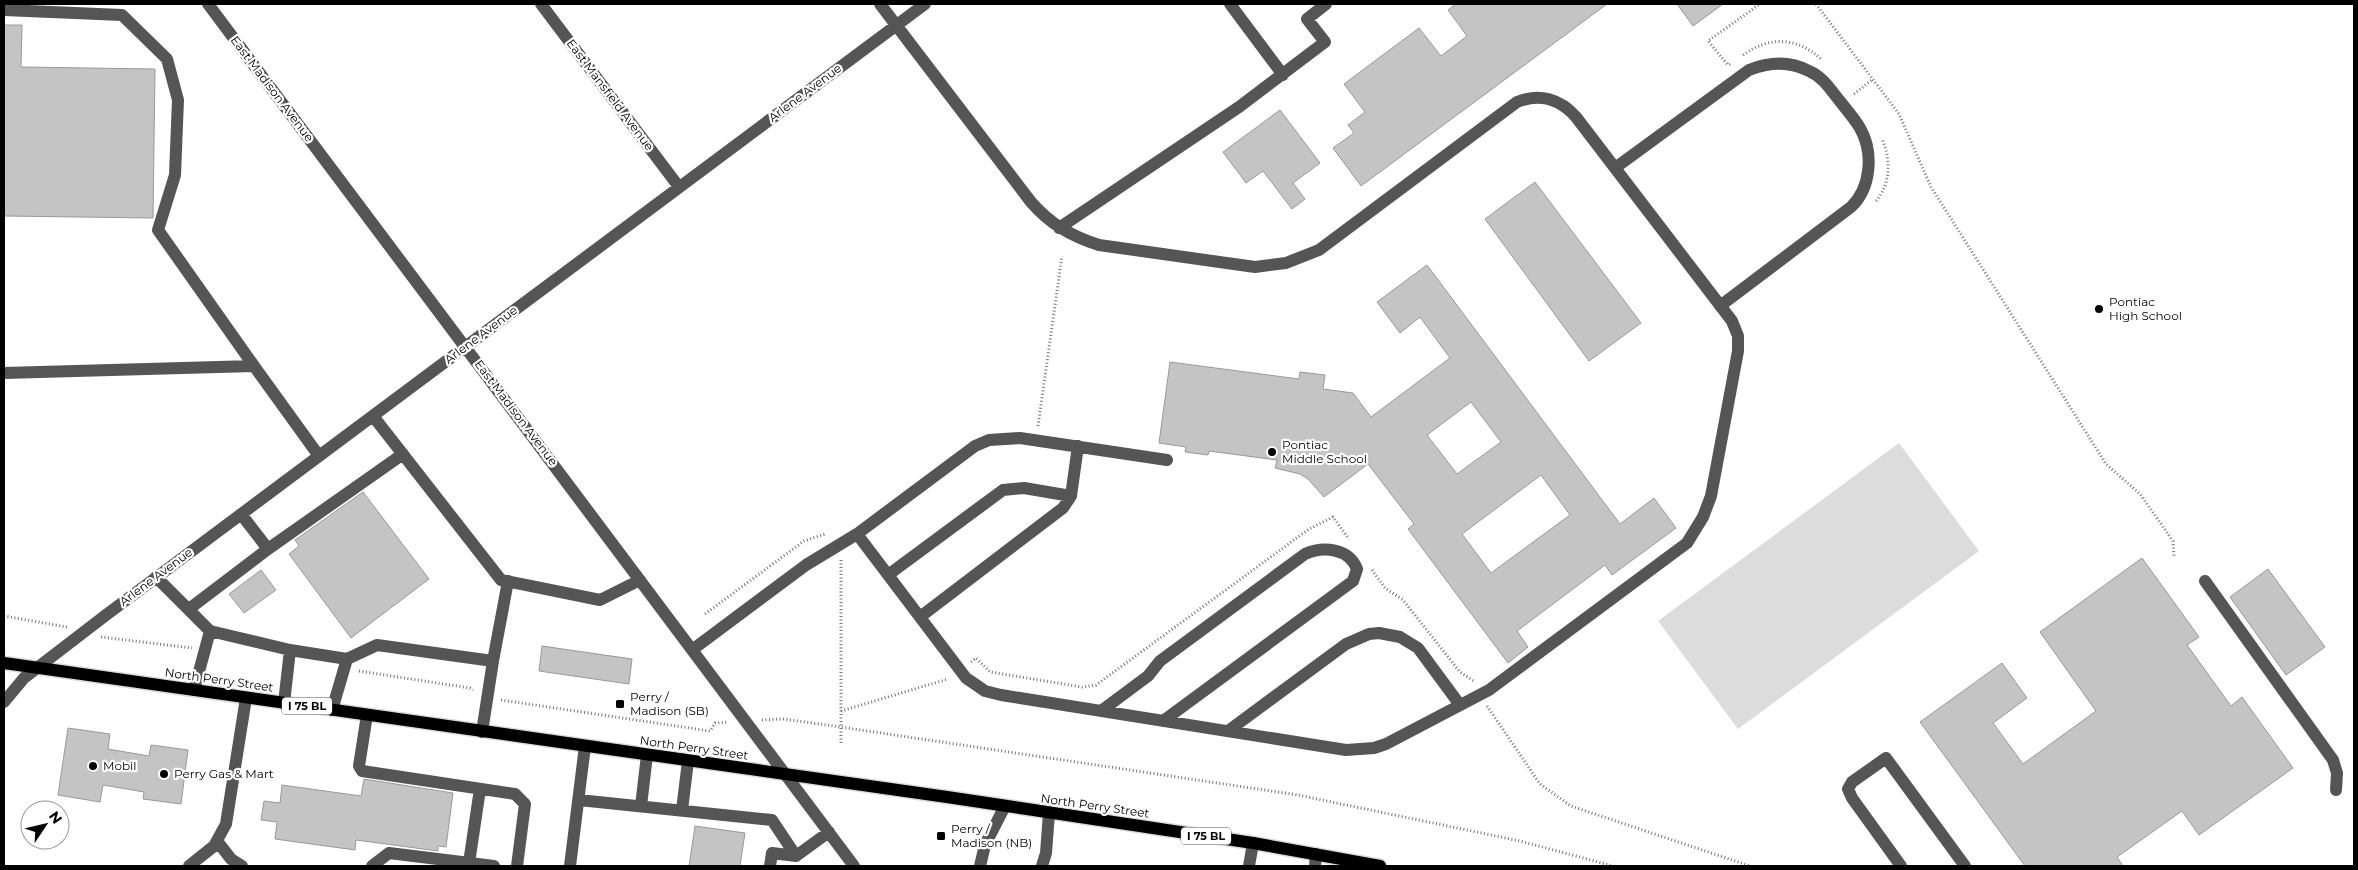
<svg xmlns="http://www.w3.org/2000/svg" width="2358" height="870" viewBox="0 0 2358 870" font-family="Montserrat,sans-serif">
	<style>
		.green { fill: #dcdcdc }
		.building { fill: #c4c4c4; stroke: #999; fill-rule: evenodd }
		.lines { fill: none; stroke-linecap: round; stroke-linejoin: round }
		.major-casing { stroke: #dbdbdb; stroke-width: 15 }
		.path { stroke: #777; stroke-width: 3; stroke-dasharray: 1 2.5; stroke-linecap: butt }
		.minor { stroke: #555; stroke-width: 12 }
		.major { stroke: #000; stroke-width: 12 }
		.poi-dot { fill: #000; stroke: #fff; stroke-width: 2 }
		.labels { text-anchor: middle; stroke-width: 4.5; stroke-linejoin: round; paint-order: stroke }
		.shield { fill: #fff; stroke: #4c4c4c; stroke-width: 1 }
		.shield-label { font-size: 11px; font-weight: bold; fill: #000 }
		.street-label { font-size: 12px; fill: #000; stroke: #fff }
		.poi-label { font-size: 12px; fill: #000; stroke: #fff; text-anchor: start }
	</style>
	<rect width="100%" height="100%" fill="#fff"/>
	<path class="green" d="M1899,443l80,108 -241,178 -80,-108z"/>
	<path class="building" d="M1456,4h151l-246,182 -28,-38 21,-15 -6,-8 17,-13 -21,-28 75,-56 22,28 26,-20 -19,-26z
		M1677,4h46l-30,22z
		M4,25h18l-1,42 134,2 -2,149 -149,-2z
		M1280,110l40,53 -27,20 12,16 -13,10 -29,-38 -17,12 -23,-31z
		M1535,182l106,141 -52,38 -104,-142z
		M1427,265l193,259 34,-26 22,30 -64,47 -7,-10 -88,66 11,16 -20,16 -100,-134 6,-5 -46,-60 -44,33 -16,-18 -8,-5 -25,-6 2,-8 -68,-9 -1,4 -23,-3 1,-5 -27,-4 11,-81 129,17 1,-7 25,3 -2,14 30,4 18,24 79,-59 -30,-41 -20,16 -23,-31zM1471,402l30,40 -44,32 -30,-39zM1541,475l29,40 -79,58 -29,-39z
		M363,492l66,87 -78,59 -62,-84 10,-8 -4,-6z
		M2142,558l57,79 -12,8 44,61 11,-9 51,71 -94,67 -17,-24 -65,46 6,9h-98l-105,-144 82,-59 25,35 -34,25 30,41 73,-53 -56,-79z
		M2268,569l57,78 -39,28 -56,-78z
		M261,570l15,20 -32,23 -15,-19z
		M542,646l90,13 -3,25 -90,-13z
		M68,728l42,6 -2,15 41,7 2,-11 37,5 -7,54 -38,-5 1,-7 -41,-7 -3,17 -42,-7z
		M364,779l89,14 -7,54 -8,-1v5l-82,-11 -1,10 -80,-11 2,-17 -16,-2 3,-19 16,2 2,-18 79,11z
		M695,826l50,7 -5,33h-51z"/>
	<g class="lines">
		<g class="major-casing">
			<path id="major" d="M4,663l943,134 306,46 127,23"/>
		</g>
		<path class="path" d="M1816,4l83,110 32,73 175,277 34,30 33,47 1,16
			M1743,55c26,-19 54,-18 78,4
			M1730,64l-2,1 -20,-24 52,-37
			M1854,94l19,-15
			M1876,201c15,-18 15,-41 6,-62
			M1038,426l24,-170
			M841,560v184
			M1372,570l13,18 18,12 57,72 15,10
			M705,614l99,-73 21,-7
			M4,616l63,11
			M101,637l91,11
			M971,662l5,-4 14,14 92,15 14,-2 213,-156 24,-12 16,22
			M359,671l111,17 3,2
			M501,700l209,31 5,-8 13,-1
			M1487,706l53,78 31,22 179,60
			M841,711l107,-32
			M762,720l21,-1 51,7 464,69 222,46 93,25"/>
		<path class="minor" d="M208,4l646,862
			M541,4l138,183
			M1230,4l53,71
			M4,10l118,5 45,44 11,41 -3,75 -17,55 96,136
			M1615,168l134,-98c20,-8 41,-9 60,1 14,6 21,18 30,29 7,9 15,18 21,28 14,25 11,60 -9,79l-131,99
			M1059,228l180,-121 86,-65 -18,-23 19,-15
			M4,373l250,-7 65,90
			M373,416l128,164 99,20 40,-20
			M857,534l109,144 19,13 16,4 345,55 28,-2 12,-4 103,-54 198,-147 16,-26 8,-21 27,-145v-15l-6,-15 -156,-204c-16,-18 -36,-24 -59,-15l-198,148 -33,13 -31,4 -156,-22c-28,-9 -49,-21 -68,-43l-151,-198
			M268,549l135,-95
			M888,575l115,-85 21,-2 47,8
			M156,577l54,54
			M2205,581l128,179 4,13 -1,17
			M189,609l79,-60 -27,-35
			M920,617l143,-109 8,-12 7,-50
			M692,650l114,-85 51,-31 118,-88 14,-6 31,-2 147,22
			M493,661l15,-80
			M194,690l16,-59 80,19
			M4,702l20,-24 82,-63 819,-611
			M284,703l6,-53 57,9
			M332,710l15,-51 30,-14 116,16 -11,71
			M1101,711l47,-35 12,-15 145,-107c18,-8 44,-6 52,15l-4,12 -190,140
			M367,715l-8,51 3,5 153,23 10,10 -8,62
			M1228,731l118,-87 23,-10 10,-1 21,4 18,11 42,57
			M579,800l193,20 24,36
			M641,806l6,-51
			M682,810l6,-49
			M217,841l14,18 11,7
			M469,863l11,-74
			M189,866l25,-20 12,-22 20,-126
			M372,866l17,-13 105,13
			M570,866l15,-120
			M770,866l2,-13 24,3 33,-24
			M980,866l5,-21 20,-39
			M1042,866l4,-13 3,-40
			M1249,866l4,-23
			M1315,866l1,-12
			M1901,866l-49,-68 -4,-9 4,-7 34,-24 79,108"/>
		<use href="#major" class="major"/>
	</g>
	<g class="poi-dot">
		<circle cx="2099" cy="309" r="5"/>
		<circle cx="1272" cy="452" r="5"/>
		<rect x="615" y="699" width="10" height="10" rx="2.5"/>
		<circle cx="93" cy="766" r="5"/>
		<circle cx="164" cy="774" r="5"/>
		<rect x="936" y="831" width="10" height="10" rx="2.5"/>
	</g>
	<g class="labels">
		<g class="shield">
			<rect x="282" y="697.5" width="50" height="17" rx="4"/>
			<rect x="1181" y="827.5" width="50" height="17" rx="4"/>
		</g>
		<g class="shield-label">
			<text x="307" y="710">I 75 BL</text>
			<text x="1206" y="840">I 75 BL</text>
		</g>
		<g class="street-label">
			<text transform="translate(272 89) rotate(53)" y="4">East Madison Avenue</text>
			<text transform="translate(805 93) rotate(-37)" y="4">Arlene Avenue</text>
			<text transform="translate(610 95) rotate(53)" y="4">East Mansfield Avenue</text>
			<text transform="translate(481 335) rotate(-37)" y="4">Arlene Avenue</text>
			<text transform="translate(516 413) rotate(53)" y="4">East Madison Avenue</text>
			<text transform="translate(156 577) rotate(-37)" y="4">Arlene Avenue</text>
			<text transform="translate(219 680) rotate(8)" y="4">North Perry Street</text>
			<text transform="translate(694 748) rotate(8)" y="4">North Perry Street</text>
			<text transform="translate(1095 806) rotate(8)" y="4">North Perry Street</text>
		</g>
		<g class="poi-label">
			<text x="2109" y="306">Pontiac<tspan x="2109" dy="14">High School</tspan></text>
			<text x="1282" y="449">Pontiac<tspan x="1282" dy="14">Middle School</tspan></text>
			<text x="630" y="701">Perry /<tspan x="630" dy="14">Madison (SB)</tspan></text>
			<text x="103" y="770">Mobil</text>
			<text x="174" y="778">Perry Gas &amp; Mart</text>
			<text x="951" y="833">Perry /<tspan x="951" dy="14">Madison (NB)</tspan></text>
		</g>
	</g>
	<rect width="2358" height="870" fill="none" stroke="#000000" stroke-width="10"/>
	<g transform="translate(45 825) rotate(55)"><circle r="24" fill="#ffffff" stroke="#999999"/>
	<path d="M0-4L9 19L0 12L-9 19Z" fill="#000000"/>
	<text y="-8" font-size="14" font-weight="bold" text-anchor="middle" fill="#000000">N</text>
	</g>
</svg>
